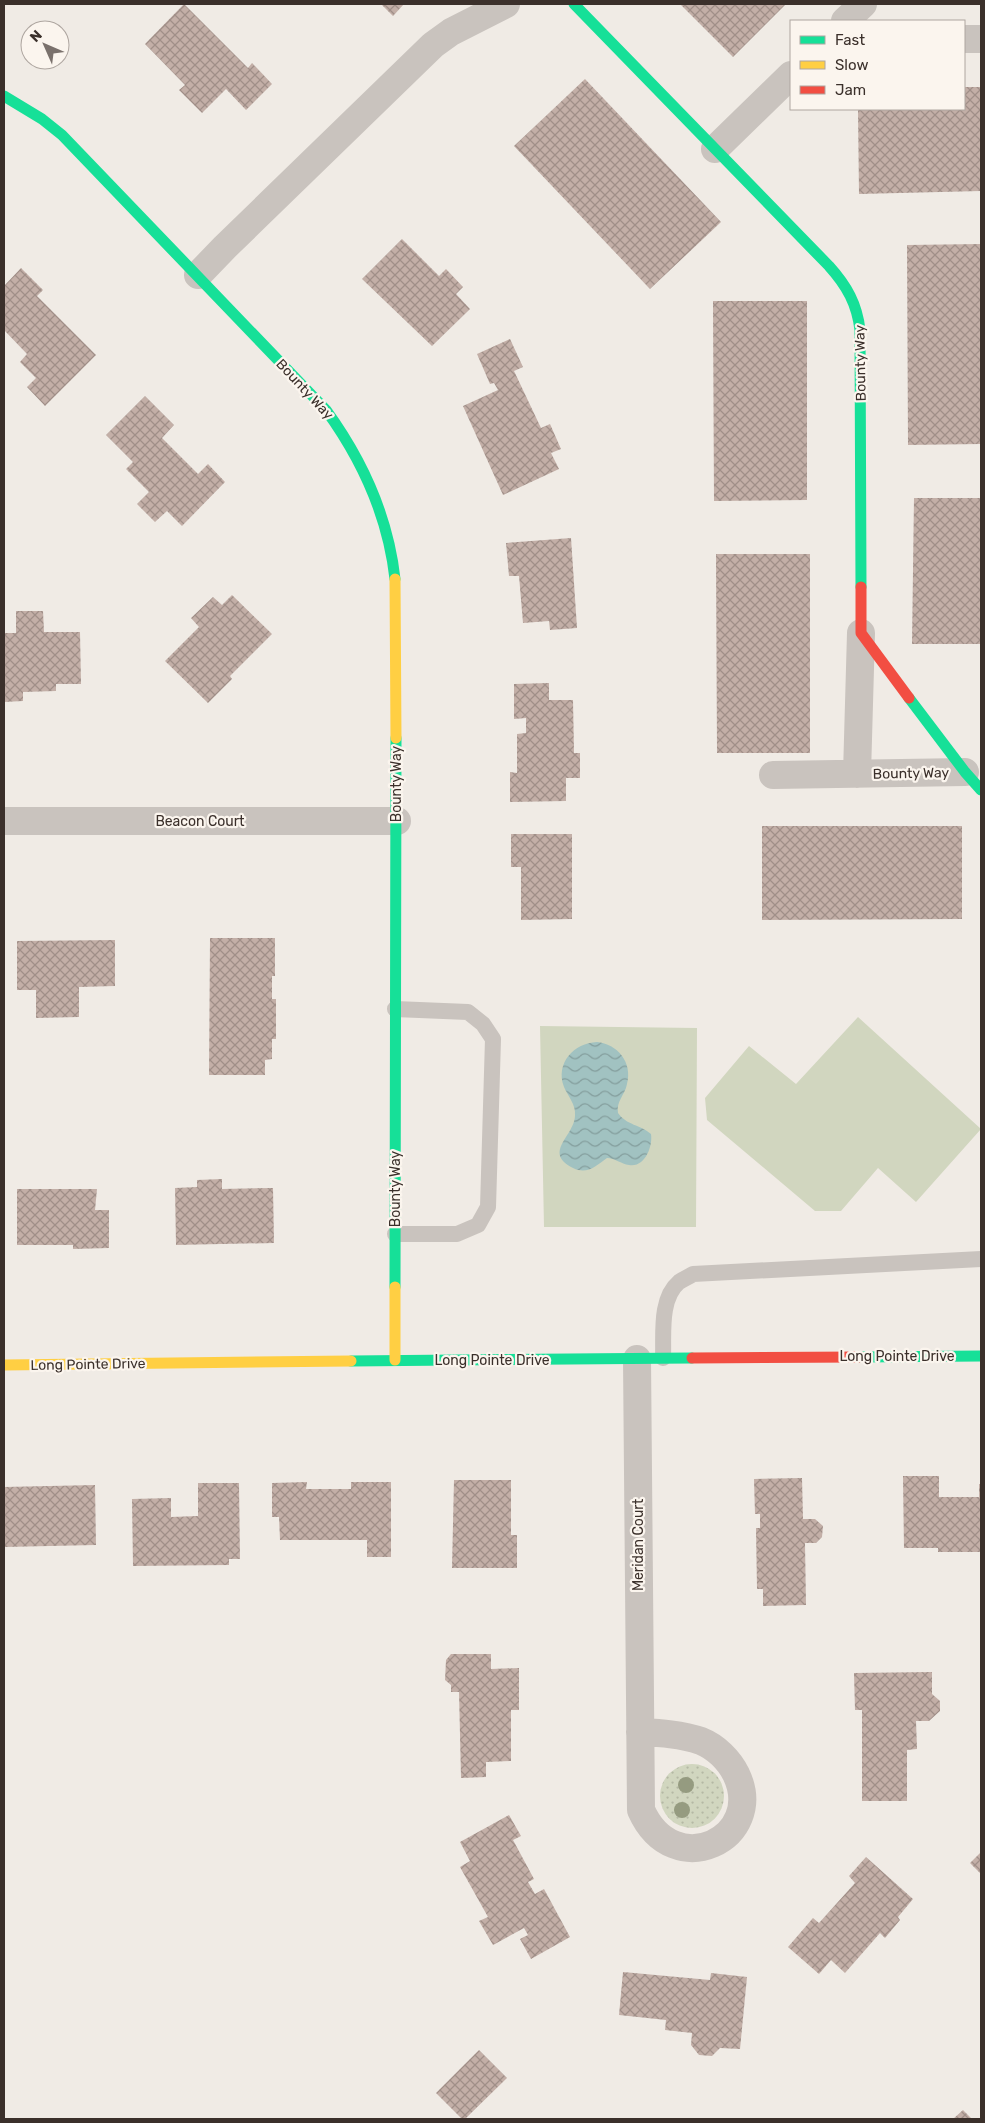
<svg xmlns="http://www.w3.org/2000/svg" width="985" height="2123" viewBox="0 0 985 2123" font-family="Rubik,sans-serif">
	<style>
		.grass { fill: url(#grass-dots) }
		.pitch { fill: #d1d6bf }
		.water { fill: url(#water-waves) }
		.building { fill: url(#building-cross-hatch) }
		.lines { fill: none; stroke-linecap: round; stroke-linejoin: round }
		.lane { stroke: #c9c3be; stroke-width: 16 }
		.street { stroke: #c9c3be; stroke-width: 28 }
		.fast { stroke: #16e098; stroke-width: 11 }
		.slow { stroke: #ffcf43; stroke-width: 11 }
		.jam { stroke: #f24e42; stroke-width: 11 }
		.tree { fill: #959b80 }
		.labels { text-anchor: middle; stroke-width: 4.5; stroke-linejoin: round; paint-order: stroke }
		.street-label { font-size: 14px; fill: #3b302b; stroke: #fbf5ee }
	</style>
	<defs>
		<pattern id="grass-dots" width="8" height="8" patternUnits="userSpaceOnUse" patternTransform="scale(1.25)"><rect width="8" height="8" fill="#d1d6bf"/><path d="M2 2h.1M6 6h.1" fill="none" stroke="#b4b8a4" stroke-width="1.8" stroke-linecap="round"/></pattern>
		<pattern id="water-waves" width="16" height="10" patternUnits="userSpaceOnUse" patternTransform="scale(1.25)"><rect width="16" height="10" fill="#a1c2c1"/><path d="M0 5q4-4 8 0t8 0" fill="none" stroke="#849e9d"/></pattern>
		<pattern id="building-cross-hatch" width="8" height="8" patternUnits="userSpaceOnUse" patternTransform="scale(1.25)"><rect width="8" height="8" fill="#c3afa7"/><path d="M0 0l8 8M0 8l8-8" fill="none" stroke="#a08f88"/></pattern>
	</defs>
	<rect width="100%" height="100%" fill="#f0ebe5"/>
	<path class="grass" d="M660 1796a32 32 0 1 1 64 0a32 32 0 1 1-64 0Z"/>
	<path class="pitch" d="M858,1017l123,112 -65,73 -38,-34 -37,43h-26l-108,-91 -2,-22 44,-52 47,38z
		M540,1026l157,2 -1,199h-152z"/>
	<path class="water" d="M597,1042c20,2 36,20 30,42 -2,11 -11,17 -9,29 8,12 23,12 33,21 2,12 -6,34 -22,31 -8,-1 -14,-7 -22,-7 -11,8 -20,17 -34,10 -31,-16 2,-32 2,-53 1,-10 -7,-19 -11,-28 -9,-24 10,-44 33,-45z"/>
	<path class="building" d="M184,4l64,64 4,-5 20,21 -26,26 -20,-21 -24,24 -23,-23 6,-5 -40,-41z
		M381,4h23l-11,12z
		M680,4h106l-53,53z
		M585,79l136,143 -71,67 -136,-143z
		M964,87h17v104l-122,3 -1,-85h106z
		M402,239l37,37 7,-7 17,18 -7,7 14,15 -38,37 -70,-67z
		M981,244v200l-73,1 -1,-200z
		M21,268l22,22 -6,6 59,59 -51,51 -18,-19 9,-9 -16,-16 7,-8 -23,-24v-44z
		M713,301h94v199l-93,1z
		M510,339l13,28 -9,4 27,57 9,-4 11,25 -10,4 8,16 -56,26 -40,-89 35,-16 -4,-7 -4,1 -13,-30z
		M145,396l29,29 -12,13 36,36 10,-10 17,18 -43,44 -15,-15 -12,11 -18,-18 12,-12 -23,-23 7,-7 -27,-27z
		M914,498h67v146h-69z
		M571,538l6,90 -27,2 -1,-9 -26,2 -4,-47h-10l-3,-33z
		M716,554h94v199h-93z
		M232,595l40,39 -42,42 2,3 -24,24 -43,-42 34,-34 -8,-9 22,-21 9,8z
		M16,611h27l1,21h36l1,52h-25v7l-33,1v9l-19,1v-69h12z
		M549,683v17h24l1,53h6v25h-14v23l-56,1v-30l7,1v-39l9,-1v-15l-12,1v-35z
		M762,826h200v93l-200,1z
		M511,834h61v85l-51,1v-53h-10z
		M210,938h65v38h-3v23h4v40h-4v20l-7,1v15h-56z
		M115,940v46l-36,1v30l-43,1v-28h-19v-49z
		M222,1179v10l51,-1 1,55 -98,2 -1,-57 22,-1v-7z
		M17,1189h80l-2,21h14v38l-36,1v-4h-56z
		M903,1476h36v21h40v-13h2v68h-43v-4h-34z
		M802,1478l1,41h12l8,7 -1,11 -6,6h-11l1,62 -43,1v-17h-6l-1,-61h4v-14h-5l-1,-35z
		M454,1480h57v55h6v33h-65z
		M307,1482l-1,7h45v-7h40v75h-24v-17h-87l-1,-23h-7v-34z
		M198,1483h41l1,76h-11v6l-96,1 -1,-67 39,-1v19l27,-1z
		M95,1485l1,60 -92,2v-60z
		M451,1654h40v15l28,-1v42h-8v51l-25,1v15l-25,1 -2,-86h-8v-7l-6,-5 1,-20z
		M932,1672v22l8,7v10l-11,10h-13l1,28 -10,1v51h-45v-91h-7l-1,-37z
		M509,1815l12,21 -8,4 21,39 -6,3 7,12 9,-5 26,48 -39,22 -11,-20 8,-4 -4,-7 -31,17 -14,-24 9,-4 -28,-50 10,-6 -10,-19z
		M981,1852v22l-11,-11z
		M866,1857l47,42 -15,18 2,3 -15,18 -5,-5 -35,40 -14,-13 -12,14 -31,-27 25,-29 6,5 36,-40 -6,-7z
		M623,1972l87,8 1,-7 36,4 -7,72 -20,-1 -8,8 -13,-1 -8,-10 1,-12 -27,-3 1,-10 -47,-5z
		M479,2050l28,28 -42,41h-3l-26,-26z
		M963,2110l9,9h-19z"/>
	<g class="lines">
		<path class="lane" d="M395,1009l73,3 15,12 10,15 -5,168 -10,18 -21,9h-62
			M663,1358c1,-23 -4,-59 16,-76 4,-3 10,-5 14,-8l288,-15"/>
		<path class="street" d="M845,21l18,-17
			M964,39h17
			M715,149l76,-74
			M198,275l27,-28 208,-202 18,-13 55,-28
			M857,774l4,-141
			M773,775l192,-3
			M4,821h393
			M637,1359l4,451c33,74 126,28 95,-36 -7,-14 -20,-27 -35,-33 -20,-7 -41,-8 -61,-9"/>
		<path class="fast" d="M574,4l255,262c18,20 28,38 31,64l1,257
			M4,96l38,23 20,16 264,275c37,51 62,106 69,169
			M909,698l56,74 16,18
			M395,1287l1,-549
			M861,1357l120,-1
			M351,1361l341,-3"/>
		<path class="slow" d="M395,579l1,159
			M395,1360v-73
			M4,1365l347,-4"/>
		<path class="jam" d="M861,587v46l48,65
			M692,1358l169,-1"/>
	</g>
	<g class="tree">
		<circle cx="686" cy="1785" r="8"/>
		<circle cx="682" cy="1810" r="8"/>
	</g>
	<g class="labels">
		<g class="street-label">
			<text transform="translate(860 363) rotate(-91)" y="5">Bounty Way</text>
			<text transform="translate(305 389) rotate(47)" y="5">Bounty Way</text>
			<text transform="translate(911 773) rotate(-1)" y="5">Bounty Way</text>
			<text transform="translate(396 784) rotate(-90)" y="5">Bounty Way</text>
			<text x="200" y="826">Beacon Court</text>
			<text transform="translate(395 1189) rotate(-90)" y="5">Bounty Way</text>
			<text x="897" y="1361">Long Pointe Drive</text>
			<text x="492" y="1365">Long Pointe Drive</text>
			<text transform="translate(88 1364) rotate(-1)" y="5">Long Pointe Drive</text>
			<text transform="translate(638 1545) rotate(-90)" y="5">Meridan Court</text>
		</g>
	</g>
	<rect width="985" height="2123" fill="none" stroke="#3b302b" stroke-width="10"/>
	<rect x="790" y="20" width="175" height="90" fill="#fbf5ee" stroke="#aea6a0"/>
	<rect x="800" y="36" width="25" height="8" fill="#16e098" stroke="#aea6a0"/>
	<text x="835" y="45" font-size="15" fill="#3b302b">Fast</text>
	<rect x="800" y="61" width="25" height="8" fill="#ffcf43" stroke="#aea6a0"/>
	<text x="835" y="70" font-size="15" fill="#3b302b">Slow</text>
	<rect x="800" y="86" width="25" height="8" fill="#f24e42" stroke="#aea6a0"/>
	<text x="835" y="95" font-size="15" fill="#3b302b">Jam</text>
	<g transform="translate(45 45) rotate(315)"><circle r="24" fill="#fbf5ee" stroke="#aea6a0"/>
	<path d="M0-4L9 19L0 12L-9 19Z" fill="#7a716c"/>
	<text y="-8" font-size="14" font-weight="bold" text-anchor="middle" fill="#3b302b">N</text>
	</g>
</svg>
